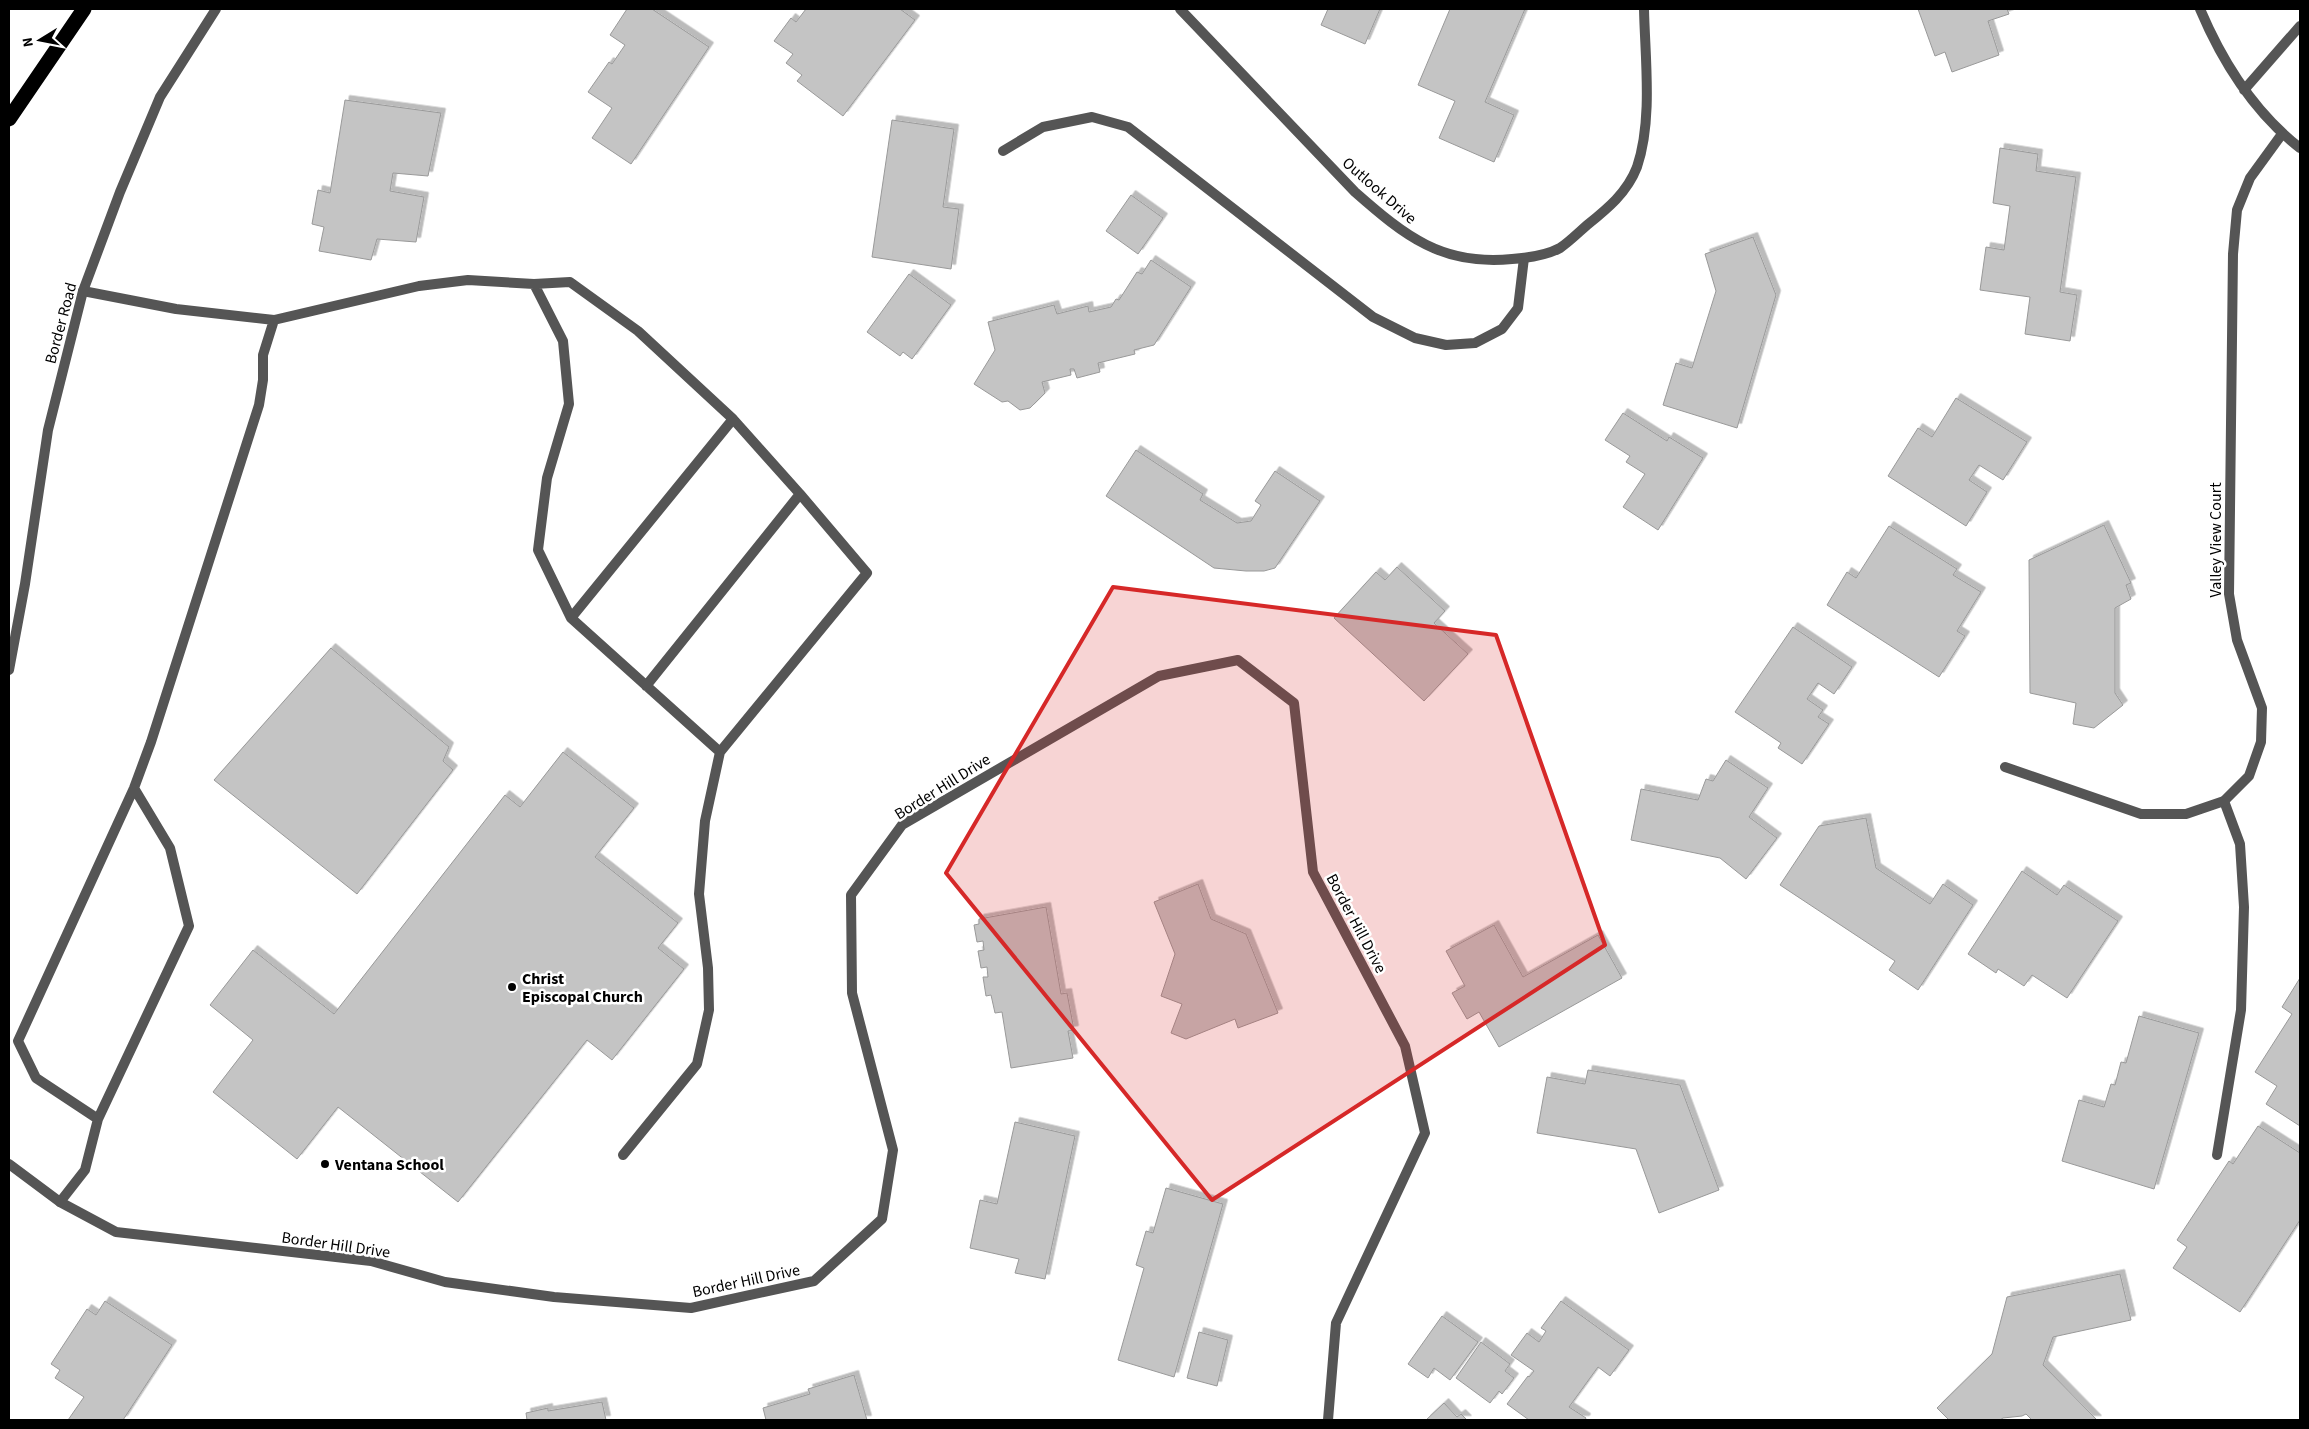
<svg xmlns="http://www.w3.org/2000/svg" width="2309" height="1429" viewBox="0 0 2309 1429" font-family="'Source Sans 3',sans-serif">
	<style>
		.building { fill: #c4c4c4; stroke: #999; filter: url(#shadow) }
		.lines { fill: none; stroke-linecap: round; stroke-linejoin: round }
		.lane { stroke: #555; stroke-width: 10 }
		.street { stroke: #555; stroke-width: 10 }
		.highway { stroke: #000; stroke-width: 15 }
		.marked { fill: #d62828; fill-opacity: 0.2; stroke: #d62828; stroke-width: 4; stroke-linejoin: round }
		.poi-dot { fill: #000; stroke: #fff; stroke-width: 2 }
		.labels { text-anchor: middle; stroke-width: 5; stroke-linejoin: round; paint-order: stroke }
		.street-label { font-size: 16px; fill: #000; stroke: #fff }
		.poi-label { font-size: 16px; font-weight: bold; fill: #000; stroke: #fff; text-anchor: start }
	</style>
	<defs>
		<filter id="shadow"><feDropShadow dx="4.5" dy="-4.5" stdDeviation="0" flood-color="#0004"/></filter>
	</defs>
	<rect width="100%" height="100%" fill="#fff"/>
	<path class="building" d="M627,9h25l57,38 -78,117 -39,-26 20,-30 -24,-16 21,-30 3,2 13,-19 -15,-10z
		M806,9h94l15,11 -72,96 -46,-35 5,-6 -16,-12 7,-9 -19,-13 17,-23 5,4z
		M1328,9h52l-15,35 -44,-19z
		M1450,9h75l-40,93 29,13 -20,47 -55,-24 16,-37 -37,-16z
		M1918,9h89l2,5 -21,7 11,34 -47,17 -7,-20 -10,4z
		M345,100l96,13 -13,63 -35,-3 -3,18 34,6 -8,45 -39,-3 -6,21 -52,-9 5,-24 -12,-3 6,-34 12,3z
		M892,120l62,9 -11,78 16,2 -8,60 -79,-12z
		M2000,148l38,6 -2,17 40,6 -16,115 17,3 -7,46 -45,-7 5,-37 -50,-7 6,-43 18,3 6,-44 -17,-3z
		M1131,195l32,23 -25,36 -32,-23z
		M1753,237l23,58 -39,133 -74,-23 13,-42 16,5 24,-77 -11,-37z
		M1151,260l40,27 -37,58 -20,5 1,4 -37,9 2,9 -23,6 -3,-9h-4l1,6 -29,7 3,11 -15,15 -10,2 -12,-9 -6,1 -28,-18 21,-34 -7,-28 66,-17 3,9 31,-8 1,6 22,-5 5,-8 3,1 18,-28 5,2z
		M909,274l42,31 -39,54 -9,-7 -3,4 -33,-24z
		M1956,398l71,44 -24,38 -24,-15 -10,15 18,12 -21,34 -78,-50 30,-48 14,9z
		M1623,413l44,28 2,-4 34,21 -45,72 -35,-23 22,-33 -19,-12 4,-6 -25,-16z
		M1136,450l67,44 -3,6 37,23 14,-2 10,-16 -6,-4 20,-30 45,30 -45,67 -11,3h-18l-32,-3 -108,-72z
		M2104,525l27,58 -5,2 5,14 -16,9v85l8,12 -29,23 -21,-4 3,-21 -46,-10 -1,-133z
		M1889,526l68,43 -4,6 28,17 -24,39 8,5 -26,41 -112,-72 20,-33 9,6z
		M1397,567l48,44 -11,12 34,31 -44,47 -90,-83 42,-46 9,8z
		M1793,627l59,40 -18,27 -16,-11 -11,16 16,11 -5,7 11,7 -27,40 -24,-16 3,-5 -46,-31z
		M331,648l118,99 -6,14 10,9 -96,124 -143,-114z
		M563,752l71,56 -39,49 83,66 -20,25 26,21 -72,91 -25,-20 -129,162 -120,-95 -41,52 -84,-67 40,-52 -43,-35 43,-55 81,64 171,-219 15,12z
		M1726,760l42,28 -19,29 28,21 -31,41 -26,-21 -89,-18 10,-51 57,11 8,-21 7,2z
		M1866,818l10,50 54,36 13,-20 30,21 -55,85 -29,-20 6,-9 -115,-76 39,-59z
		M2022,871l35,24 7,-10 54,36 -51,77 -35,-23 -8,11 -26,-17 -2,4 -28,-19z
		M1198,884l13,35 35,15 32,79 -40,15 -3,-9 -49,20 -15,-6 11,-29 -21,-8 14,-42 -21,-52z
		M1046,907l15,87 6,-1 7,37 -6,1 5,27 -62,10 -9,-56 -7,1 -4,-18 -5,1 -3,-19h5l-1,-10 -6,1 -3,-17 6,-1 -1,-9 -6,1 -3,-17 5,-1v-5z
		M1494,925l29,52 75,-42 24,43 -123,69 -20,-35 -12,7 -15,-26 13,-7 -19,-35z
		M2300,978v148l-34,-22 11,-18 -22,-14 37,-58 -10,-7z
		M2139,1016l60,17 -45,156 -92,-28 17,-61 25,7 7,-23 4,1 6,-23 5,1z
		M1588,1070l92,15 39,105 -60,23 -23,-64 -99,-16 10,-56 38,7z
		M1015,1122l60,14 -30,143 -30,-6 4,-14 -49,-11 10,-48 17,4z
		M2258,1126l42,27v67l-60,92 -67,-44 14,-21 -10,-7 52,-79 4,3z
		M1166,1188l57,16 -49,173 -56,-17 26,-92 -8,-3 10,-34 7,2z
		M2120,1274l11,46 -78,17 -10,28 54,55h-65l-6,-6 -4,2 -19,2 -3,2h-51l-12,-12 55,-54 15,-57z
		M105,1301l67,44 -49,75h-55l16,-23 -29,-19 5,-8 -9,-6 36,-55 9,6z
		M1561,1301l68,49 -19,26 -12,-9 -29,40 17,11 -1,2h-56l-22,-16 21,-28 1,1 5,-6 -23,-16 16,-22 12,9 7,-11 -5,-3z
		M1442,1316l36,26 -28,38 -16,-12 -6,10 -20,-14z
		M1199,1332l29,8 -11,46 -30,-8z
		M1481,1342l29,22 -5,7 9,7 -12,16 -3,-3 -9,12 -34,-25z
		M854,1375l13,45h-101l-3,-12 47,-14 -2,-5z
		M602,1402l4,18h-79l-1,-7 22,-5v3z
		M1444,1403l13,14 4,-3 6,6h-41z"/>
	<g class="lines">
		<path class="lane" d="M1003,151l40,-24 49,-10 36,10 245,190 42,21 31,7 29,-2 27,-14 16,-21 6,-50
			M534,284l29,57 6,63 -22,74 -9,72 33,68 149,134
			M83,291l93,18 98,11 145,-34 49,-6 66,4 36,-2 68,49 95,88 67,75 67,79 -147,179 -15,69 -6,73 9,74 1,42 -12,54 -74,91
			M571,618l162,-199
			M646,686l154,-192
			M98,1119l-62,-41 -18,-37 116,-253 17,-46 108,-337 4,-25v-25l11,-35
			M2217,1155l24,-145 3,-103 -4,-63 -16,-43
			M60,1202l25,-32 13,-51 91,-193 -19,-78 -36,-60"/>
		<path class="street" d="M1180,9l175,183c50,44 87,74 157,67 15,-1 35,-4 48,-11 9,-6 18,-15 26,-22 21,-17 41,-33 51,-59 16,-47 8,-109 7,-158
			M2200,9c22,52 55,104 100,139
			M2244,90l56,-64
			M9,670l16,-86 23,-154 35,-139 37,-99 40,-95 56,-88
			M2005,767l136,47h45l38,-13 25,-25 12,-34 1,-34 -25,-68 -8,-46 4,-340 4,-44 13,-32 32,-44
			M9,1164l51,38 56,30 255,29 74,21 109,15 137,11 123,-27 68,-62 11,-69 -41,-157 -1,-98 51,-70 257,-149 79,-16 56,43 19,169 92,174 20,87 -89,190 -8,97"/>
		<path class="highway" d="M9,119l75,-110"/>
	</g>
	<path class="marked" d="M1113,587l383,48 109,310 -393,255 -266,-327z"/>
	<g class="poi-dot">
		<circle cx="512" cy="987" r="5"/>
		<circle cx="325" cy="1164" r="5"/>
	</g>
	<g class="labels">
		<g class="street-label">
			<text transform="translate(1380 190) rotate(41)" y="6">Outlook Drive</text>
			<text transform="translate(60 323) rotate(-75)" y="6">Border Road</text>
			<text transform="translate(2215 540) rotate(-90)" y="6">Valley View Court</text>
			<text transform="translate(942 786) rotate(-32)" y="6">Border Hill Drive</text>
			<text transform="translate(1357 923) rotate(62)" y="6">Border Hill Drive</text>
			<text transform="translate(336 1244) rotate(8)" y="6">Border Hill Drive</text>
			<text transform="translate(746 1280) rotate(-12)" y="6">Border Hill Drive</text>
		</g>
		<g class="poi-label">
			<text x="522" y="984">Christ<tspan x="522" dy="18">Episcopal Church</tspan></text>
			<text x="335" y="1170">Ventana School</text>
		</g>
	</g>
	<rect width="2309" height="1429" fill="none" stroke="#000000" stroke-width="20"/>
	<g transform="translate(40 40) rotate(260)" stroke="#ffffff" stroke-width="4" paint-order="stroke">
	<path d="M0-4L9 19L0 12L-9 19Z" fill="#000000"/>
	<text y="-8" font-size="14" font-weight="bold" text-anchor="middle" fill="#000000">N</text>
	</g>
</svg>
